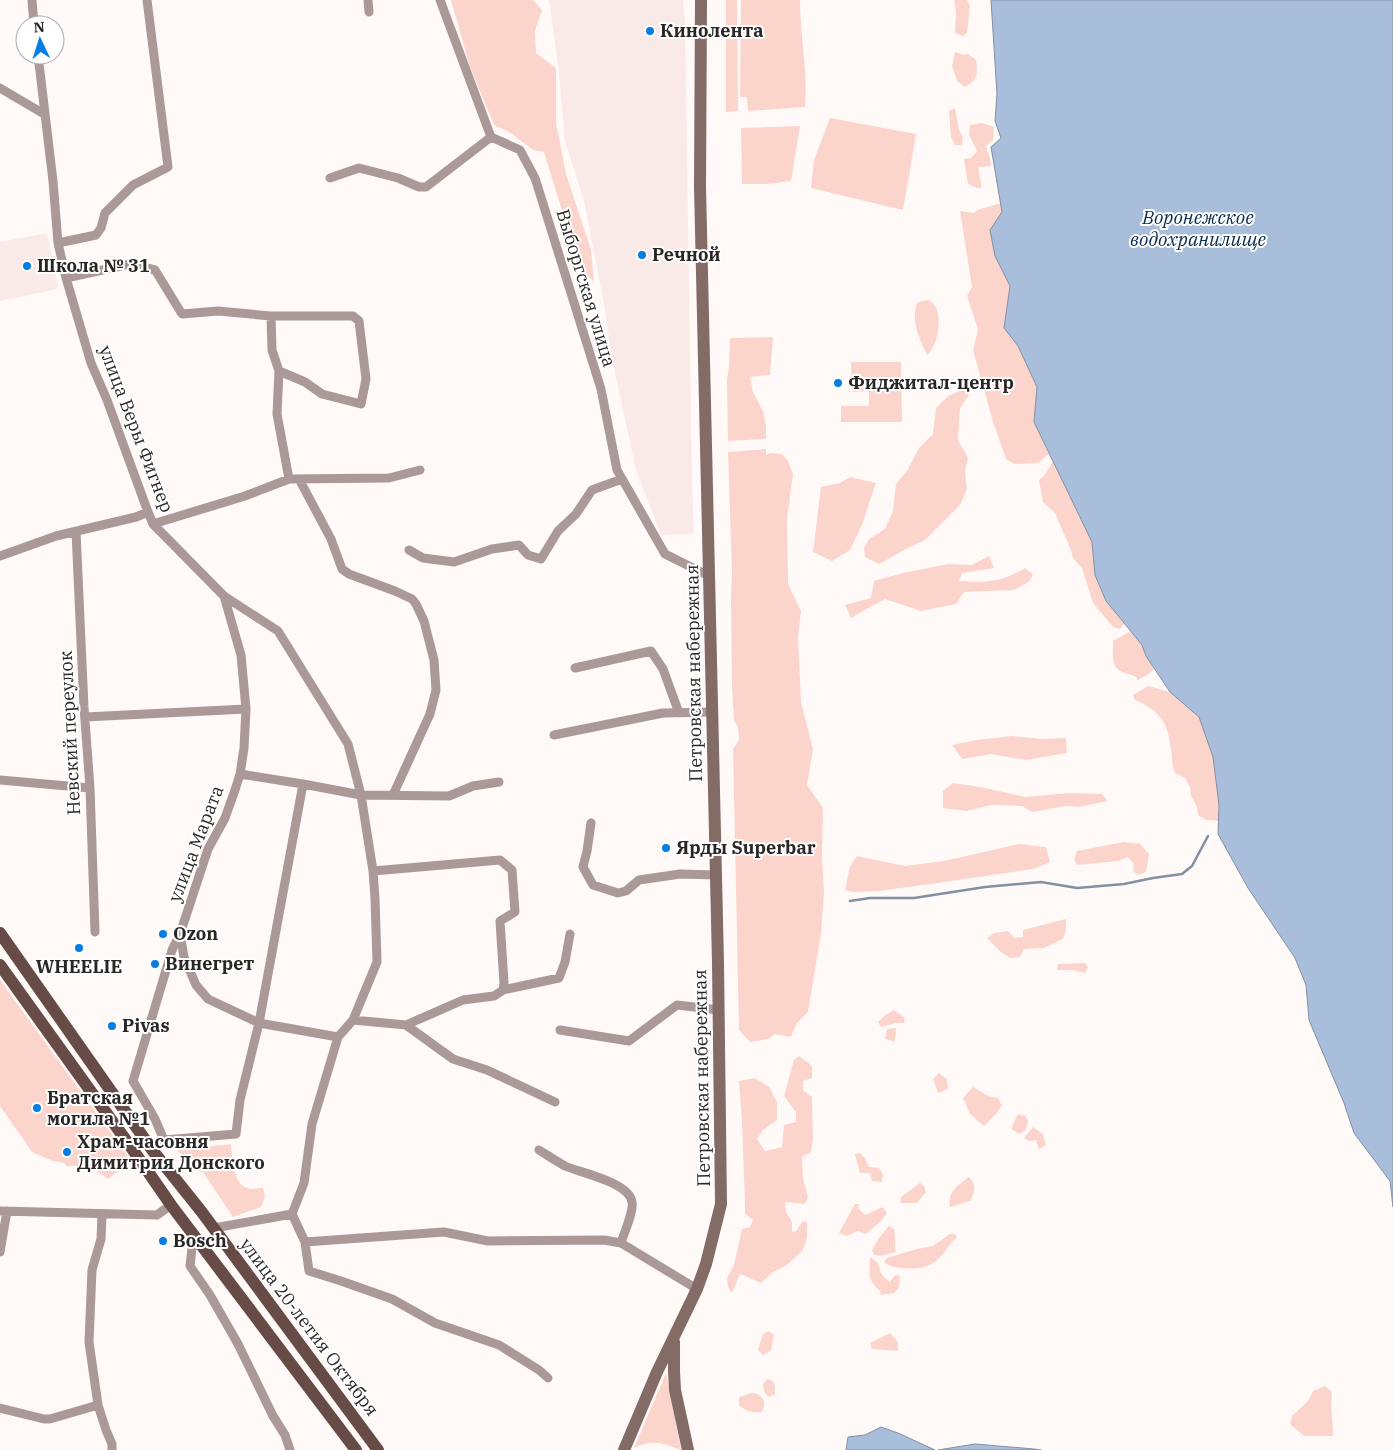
<svg xmlns="http://www.w3.org/2000/svg" width="1393" height="1450" viewBox="0 0 1393 1450" font-family="'IBM Plex Serif',serif">
	<style>
		.built { fill: #faeae7 }
		.green { fill: #fbd4cc }
		.water { fill: #a8beda; stroke: #8290a4 }
		.lines { fill: none; stroke-linecap: round; stroke-linejoin: round }
		.stream { stroke: #8290a4; stroke-width: 2.5 }
		.minor { stroke: #aa9996; stroke-width: 9 }
		.secondary { stroke: #836b66; stroke-width: 12 }
		.primary { stroke: #674b46; stroke-width: 12 }
		.poi-dot { fill: #047de4; stroke: #fff; stroke-width: 2 }
		.labels { text-anchor: middle; stroke-width: 4; stroke-linejoin: round; paint-order: stroke }
		.poi-label { font-size: 18px; font-weight: bold; fill: #292626; stroke: #fff; text-anchor: start }
		.street-label { font-size: 18px; fill: #292626; stroke: #fff }
		.water-label { font-size: 19px; font-style: italic; fill: #0a2c50; stroke: #fff }
	</style>
	<rect width="100%" height="100%" fill="#fff9f8"/>
	<path class="built" d="M549,0h134l2,22 7,464 2,48 -33,1 -25,-65 -25,-116 -6,-45 -21,-108 -19,-60 -6,-69z
		M47,233l11,56 -58,12v-59z"/>
	<path class="green" d="M451,0h82l9,10 -7,21 1,22 20,15v55l10,51 25,76 3,32 -15,-16 -35,-114 -11,-2 -22,-17 -17,-8 -24,-58z
		M726,0h11l1,111 -12,1z
		M741,0h59c0,36 8,71 5,107l-57,4 -1,-14h-7z
		M954,0h13l3,6 -3,27 -4,3 -8,-3 1,-21z
		M955,52l9,3 4,-1 8,6c2,13 2,21 -11,27l-8,-6 -5,-15z
		M955,108l4,22 4,7 -1,8h-7l-4,-8 -2,-26z
		M830,118l86,16 -13,76 -92,-22 3,-28z
		M982,123l12,4 -1,13 -7,6 4,12 1,8 -12,1c-2,8 4,13 2,21h-4l-9,-4 -4,-25 7,-1 6,-7 -8,-16 1,-10z
		M800,126l-9,55 -24,3h-25l-1,-56z
		M1001,203l1,9 -7,44 15,30 -6,42 14,18 19,42 -3,34 15,32 -11,9 -24,1 -8,-5 -13,-37 -20,-72 5,-21 -11,-33 5,-9 -12,-76 14,2 3,-3z
		M930,300c2,3 6,6 7,10 4,12 1,36 -10,45 -8,-18 -16,-32 -10,-52l5,-2z
		M773,337l-3,38 -20,2 3,15 10,19 3,15v13l-38,2 -1,-61 2,-14 1,-28z
		M851,362h50l1,60h-61v-16h28v-15l-17,1z
		M964,389l5,6 -9,13 -2,32 10,18 -3,13 2,18 -7,16 -35,35 -17,8 -29,16 -14,-7 -1,-9 5,-9 16,-10 8,-18 3,-27 11,-13 12,-23 14,-14 3,-26 12,-12z
		M766,449v6l4,-2 12,1 6,7 5,13 -6,45 1,65 13,27 -3,26 3,65 12,47 -6,36 16,23 -1,48 2,37 -3,41 -13,78 -11,11 -6,14 -17,-3 -5,5 -19,3 -11,-12 -6,-281 6,-9 -1,-13 -4,-7 -2,-34 -1,-87 1,-28 -4,-119z
		M1053,461l39,81 3,33 11,26 18,23 -4,5 -7,-2 -20,-24 -11,-35 -9,-10 -2,-8 -16,-37 -12,-11 -4,-22 5,-4z
		M850,477l26,6 -14,42 -12,25 -18,11 -19,-9 8,-65 19,-4z
		M989,556l5,12 -32,5 -3,8c26,2 43,1 66,-13l8,6 -3,7 -16,9 -50,2 -8,12 -35,7 -36,-12 -15,8 -19,11 -6,-13 26,-7 3,-17 29,-8 45,-9 24,1z
		M1131,631l11,14 4,11 8,12 -5,6 -11,6 -3,-4c-25,-6 -22,-12 -22,-35z
		M1148,686l22,6 29,25 14,40 6,48 -1,16 -12,-1 -8,-5 -1,-8 -6,-11 -1,-9 -5,-9 -10,-5c-4,-9 -2,-13 -4,-23 -3,-27 -10,-39 -36,-50l-2,-5z
		M1012,736l29,3 25,-1 1,15 -41,7 -35,-6 -29,5 -10,-14 25,-5z
		M953,783l27,4 46,10 43,-4 33,1 6,7 -30,6 -12,-1 -34,6 -10,-6 -31,-1 -24,6 -24,-3v-17z
		M1124,842l16,2 9,10 -3,18 -8,3 -5,-4 1,-7 -6,-7 -10,4 -41,4 -3,-6 3,-8z
		M1019,844l27,3 4,15 -17,7 -96,14 -58,8 -26,1 -8,-2 5,-24 7,-10 48,10 39,-5z
		M1066,919v11l-3,9 -19,9 -20,1 -4,8 -10,1 -9,-6 -14,-14 7,-5 14,-2 6,7 9,-1v-7z
		M1085,963l3,4 -3,6 -13,-3h-15l1,-6z
		M0,980l131,181 -23,18 -19,-13h-22l-3,-3 -11,-2 -21,-9 -32,-46z
		M894,1010l11,8 -1,5h-8l-15,4 -3,-5 7,-7z
		M896,1028l-1,14 -10,-3 2,-10z
		M799,1056l13,10v12l-9,3v9l9,7 1,43 -2,12 -9,5 1,21 5,19 -3,7 -20,-2 1,10 6,10v10l4,-1 7,-10 4,1v15l-4,13 -16,15 -14,7 -12,11 -21,-9 -8,19 -4,-6 -1,-9 7,-13 8,-36 8,-2 3,-7 -8,-6v-10l-3,-83 -3,-40 16,-3 14,9 8,15v18l-14,10 -6,9 8,12 17,-4 2,-22 12,-3v-10l-12,-16 10,-36z
		M939,1073l8,6 1,10 -10,4 -5,-14z
		M973,1087l15,9 10,2 4,7 -5,8 -13,13 -14,-12 -7,-16z
		M1018,1114l7,2 3,4 -2,10 -6,4 -9,-5z
		M1033,1127l10,7 3,11 -7,4 -3,-9 -7,1 -5,-3z
		M231,1144c1,12 2,40 16,44 5,2 11,0 16,0l2,9 -4,10 -28,10 -30,-45 -10,-2 -16,-20z
		M860,1153l5,5 4,9 10,1 4,7 -1,7 -10,-1 -2,-8h-10l-5,-19z
		M969,1177c8,8 6,15 1,24l-20,6c-3,-16 8,-21 19,-30z
		M920,1183l4,3 2,6 -9,11h-17l1,-6z
		M855,1204h4l-1,4 7,7 18,-8 4,6 -7,9 -14,12 -8,-3 -11,5 -8,-3z
		M889,1226l5,3c2,8 0,15 2,23l-16,4 -6,-1 -2,-5 7,-12z
		M950,1234h5l2,4c-6,4 -7,7 -11,12 -12,17 -24,20 -44,18 -7,-1 -12,-1 -18,-6l3,-4 30,-9 16,-3z
		M870,1257c12,7 7,10 13,19 2,2 4,4 7,6l5,-7 5,1 -1,12 -5,5 -13,2c-1,-7 -6,-7 -9,-13 -4,-7 -2,-17 -2,-25z
		M769,1331l5,4 -3,16 -8,4 -5,-5 5,-16z
		M890,1333l8,9v9l-26,-2 -2,-6z
		M666,1373l15,77c-18,-7 -29,-11 -47,-2z
		M767,1379l6,2 2,6v7l-6,3 -5,-5 -1,-8z
		M1325,1386l7,6c-2,16 1,28 1,44h-29l-14,-12 2,-8 16,-15 5,-10z
		M752,1393c11,1 15,9 10,19 -10,1 -15,0 -23,-7v-8z"/>
	<path class="water" d="M991,0h402v1207l-3,-26 -36,-48 -10,-30 -35,-83 -3,-35 -11,-27 -47,-70 -30,-54 1,-29 -6,-48 -14,-40 -29,-25 -24,-36 -4,-11 -36,-44 -11,-26 -3,-33 -58,-120 3,-35 -19,-41 -14,-18 6,-42 -15,-30 -5,-26 12,-18 -11,-65 10,-9 -6,-17 2,-27z
		M881,1427l17,6 37,17h-89l2,-13 17,-2z
		M975,1444l59,5 7,1h-103z"/>
	<g class="lines">
		<path class="stream" d="M850,901l20,-3h44l71,-11 56,-5 36,6 47,-4 29,-6 29,-4 10,-8 16,-30"/>
		<path class="minor" d="M32,0l2,25
			M368,0l1,12
			M440,0l51,137 29,13 15,28 66,211 16,81 48,84 44,22
			M38,55l15,126 5,62 8,35 25,85 16,37 41,112 5,12 71,72 54,35 70,113 13,51 12,76 2,27 2,64 -24,58 -15,17 -26,87 -8,59 -12,31
			M0,88l44,26
			M330,178l29,-10 39,10 21,9h7l65,-50
			M58,243l38,-8 5,-7 4,-15 28,-28 35,-18 -21,-167
			M66,278l64,-14 25,6 27,44 36,-3 53,5h82l6,5 7,58 -5,25 -39,-10 -17,-12 -26,-11
			M271,316l1,34 7,21 -2,43 12,65
			M299,479l32,60 11,30 7,5 46,17 17,8 4,5 8,17 10,39 2,30 -6,24 -37,81
			M153,524l92,-28 44,-17 100,-1 31,-8
			M76,532l8,175 6,81 5,144
			M409,550l14,8 31,4 38,-13 27,-4 9,10 13,4 17,-28 18,-17 16,-24 30,-11
			M0,556l56,-20 80,-19 12,-5
			M575,668l76,-17 12,18 16,44
			M85,717l161,-8
			M554,735l109,-22 50,-1
			M240,774l63,10 58,11 88,1 24,-10 26,-4
			M0,780l90,8
			M591,823l-4,28 -4,16 10,18 25,8 8,-2 13,-11 41,-6 36,1
			M373,871l127,-11 12,10 3,42 -15,9 4,62 -1,7
			M180,934l4,23 12,28 12,14 51,24 79,14
			M353,1020l53,5 57,-25 31,-4 9,-6 56,-12 6,-16 5,-28
			M406,1025l47,34 34,11 68,32
			M560,1030l69,11 48,-36 42,5
			M164,1140l72,-6 4,-34 19,-77 44,-239
			M539,1150c8,5 17,11 26,16 16,7 64,16 67,36 2,9 -8,31 -11,41
			M153,1151l11,-11 -9,-21 -22,-38 39,-131 8,-16 28,-85 17,-31 10,-28 5,-16 4,-26 2,-39 -5,-54 -17,-59
			M0,1211l157,4 14,-10
			M292,1214l13,28 4,29 32,10 51,18 43,24 64,22 40,25 9,8
			M102,1215l-1,24 -9,31 -3,72 9,63 8,25 6,14v6
			M214,1228l78,-14
			M199,1242l-7,6 -2,18 20,29 28,49 35,72 12,19 5,15
			M305,1242l139,-10 44,9 116,-1 17,3 76,46
			M0,1252l7,-41
			M0,1408l44,11h6l48,-14"/>
		<path class="secondary" d="M674,1342v29l1,19 13,60
			M624,1450l33,-78 40,-83 9,-25 15,-60 -3,-241 -18,-776 1,-187"/>
		<path class="primary" d="M0,933l153,218 48,60 177,239
			M0,965l133,185 38,55 185,245"/>
	</g>
	<g class="poi-dot">
		<circle cx="650" cy="31" r="5"/>
		<circle cx="642" cy="255" r="5"/>
		<circle cx="27" cy="266" r="5"/>
		<circle cx="838" cy="383" r="5"/>
		<circle cx="666" cy="848" r="5"/>
		<circle cx="163" cy="934" r="5"/>
		<circle cx="79" cy="948" r="5"/>
		<circle cx="155" cy="964" r="5"/>
		<circle cx="112" cy="1026" r="5"/>
		<circle cx="37" cy="1108" r="5"/>
		<circle cx="67" cy="1152" r="5"/>
		<circle cx="163" cy="1241" r="5"/>
	</g>
	<g class="labels">
		<g class="poi-label">
			<text x="660" y="37">Кинолента</text>
			<text x="652" y="261">Речной</text>
			<text x="37" y="272">Школа № 31</text>
			<text x="848" y="389">Фиджитал-центр</text>
			<text x="676" y="854">Ярды Superbar</text>
			<text x="173" y="940">Ozon</text>
			<text x="165" y="970">Винегрет</text>
			<text x="79" y="973" text-anchor="middle">WHEELIE</text>
			<text x="122" y="1032">Pivas</text>
			<text x="47" y="1104">Братская<tspan x="47" dy="21">могила №1</tspan></text>
			<text x="77" y="1148">Храм-часовня<tspan x="77" dy="21">Димитрия Донского</tspan></text>
			<text x="173" y="1247">Bosch</text>
		</g>
		<g class="street-label">
			<text transform="translate(586 288) rotate(73)" y="6">Выборгская улица</text>
			<text transform="translate(136 429) rotate(69)" y="6">улица Веры Фигнер</text>
			<text transform="translate(694 673) rotate(-91)" y="6">Петровская набережная</text>
			<text transform="translate(70 733) rotate(-93)" y="6">Невский переулок</text>
			<text transform="translate(196 844) rotate(-69)" y="6">улица Марата</text>
			<text transform="translate(702 1078) rotate(-91)" y="6">Петровская набережная</text>
			<text transform="translate(309 1327) rotate(53)" y="6">улица 20-летия Октября</text>
		</g>
		<g class="water-label">
			<text x="1198" y="224">Воронежское<tspan x="1198" dy="22">водохранилище</tspan></text>
		</g>
	</g>
	<g transform="translate(40 40) rotate(356)"><circle r="24" fill="#ffffff" stroke="#a9a8a8"/>
	<path d="M0-4L9 19L0 12L-9 19Z" fill="#047de4"/>
	<text y="-8" font-size="14" font-weight="bold" text-anchor="middle" fill="#292626">N</text>
	</g>
</svg>
